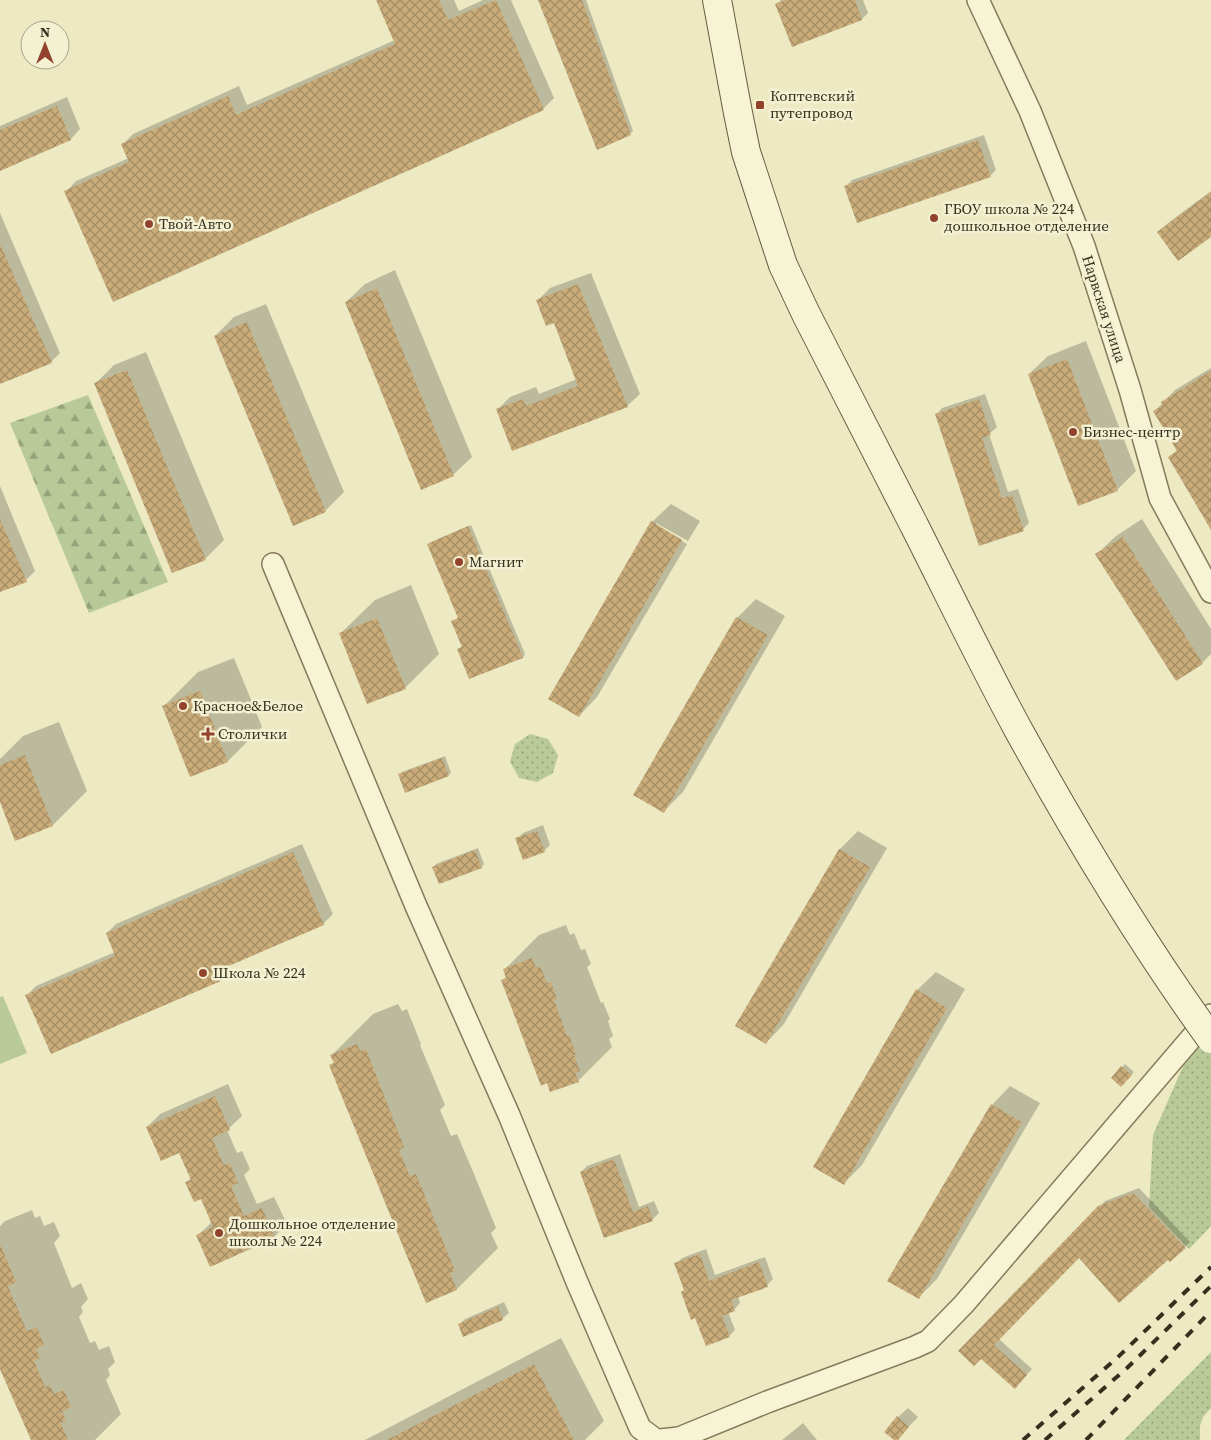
<svg xmlns="http://www.w3.org/2000/svg" width="1211" height="1440" viewBox="0 0 1211 1440" font-family="'Source Serif 4',serif">
	<style>
		.green { fill: url(#green-dots) }
		.forest { fill: url(#forest-firs) }
		.pitch { fill: #b9ca98 }
		.shadow { fill: #0003 }
		.building { fill: url(#building-cross-hatch) }
		.lines { fill: none; stroke-linecap: round; stroke-linejoin: round }
		.street-casing { stroke: #867b5b; stroke-width: 24 }
		.secondary-casing { stroke: #685c3e; stroke-width: 30 }
		.street { stroke: #f7f4d6; stroke-width: 21 }
		.secondary { stroke: #f7f4d6; stroke-width: 28 }
		.rail { stroke: #362f1e; stroke-width: 4; stroke-dasharray: 9 9; stroke-linecap: butt }
		.secondary-bridge-casing { stroke: #685c3e; stroke-width: 30; stroke-linecap: butt }
		.secondary-bridge { stroke: #f7f4d6; stroke-width: 28 }
		.poi-dot { fill: #92422d; stroke: #f4f1d2; stroke-width: 2 }
		.labels { text-anchor: middle; stroke-width: 5; stroke-linejoin: round; paint-order: stroke }
		.poi-label { font-size: 15px; fill: #362f1e; stroke: #f4f1d2; text-anchor: start }
		.street-label { font-size: 15px; fill: #362f1e; stroke: #f4f1d2 }
	</style>
	<defs>
		<pattern id="green-dots" width="8" height="8" patternUnits="userSpaceOnUse" patternTransform="scale(1.25)"><rect width="8" height="8" fill="#b9ca98"/><path d="M2 2h.1M6 6h.1" fill="none" stroke="#97a47b" stroke-width="1.8" stroke-linecap="round"/></pattern>
		<pattern id="forest-firs" width="22" height="20" patternUnits="userSpaceOnUse" patternTransform="scale(1.25)"><rect width="22" height="20" fill="#b9ca98"/><path d="M5 1l3.5 6h-7zM16 11l3.5 6h-7z" fill="#97a47b"/></pattern>
		<pattern id="building-cross-hatch" width="8" height="8" patternUnits="userSpaceOnUse" patternTransform="scale(1.25)"><rect width="8" height="8" fill="#c9ac7a"/><path d="M0 0l8 8M0 8l8-8" fill="none" stroke="#a48c63"/></pattern>
	</defs>
	<rect width="100%" height="100%" fill="#ece9c3"/>
	<path class="green" d="M530,734l18,5 10,16 -5,18 -16,9 -18,-4 -9,-16 5,-18z
		M1211,1033v193l-22,23 -40,-42 4,-72 31,-71z
		M1211,1352v56l-8,9 -3,9v14h-76z"/>
	<path class="forest" d="M88,395l80,187 -79,31 -79,-190z"/>
	<path class="pitch" d="M3,996l24,57 -27,11v-67z"/>
	<path class="shadow" d="M377,0h77l5,11 24,-11h28l43,98 -11,11 -477,83 10,-11 53,-23 -6,-14 10,-10 106,-48 8,19 148,-65z
		M539,0h47l47,131 -3,3z
		M781,0h82l5,13 -6,6 -85,-15z
		M67,97l13,32 -9,10 -71,30v-43z
		M984,135l12,35 -6,6 -145,11 7,-7z
		M1211,191v45l-52,-4 9,-9z
		M0,213l60,140 -9,9 -51,21z
		M395,270l77,187 -19,18 -107,-173 19,-18z
		M591,273l49,121 -13,12 -130,4 13,-13 26,-10 3,7 38,-15 -22,-58 -18,-20 13,-13z
		M266,304l78,188 -19,19 -110,-175 19,-19z
		M1086,341l50,130 -19,19 -88,-116 19,-18z
		M146,352l78,188 -19,19 -110,-175 19,-19z
		M1211,368v159l-41,-70 8,-8 -24,-37 21,-22z
		M985,394l12,33 -8,7 19,58 10,-3 11,34 -6,6 -87,-114 6,-7z
		M0,486l35,85 -9,9 -26,11z
		M671,504l29,17 -12,20 -32,-18v3l31,18 -90,153 -18,19 73,-194z
		M1142,519l69,110v25l-9,9 -105,-109 19,-18z
		M471,525l54,129 -2,3 -53,21 -12,-28 4,-4 -10,-24 7,-5 -30,-73 2,-2z
		M411,585l28,69 -34,34 -64,-55 34,-33z
		M756,599l29,17 -102,176 -19,19 73,-193z
		M234,658l28,69 -34,34 -37,14 -27,-69 34,-34z
		M59,722l28,69 -34,34 -37,14 -16,-40v-40l23,-23z
		M445,756l6,17 -3,2h-48l2,-3z
		M543,825l7,20 -6,6 -27,-12 6,-6z
		M858,831l29,17 -103,176 -18,19 74,-194z
		M302,844l31,70 -10,10 -96,41 3,5 -10,10 -193,15 9,-9 79,-34 -8,-19 9,-9z
		M478,848l6,16 -2,3 -42,16 -6,-16 2,-3z
		M566,925l4,10 4,-2 7,17 4,-1 6,15 -4,3 14,36 2,-1 7,17 -2,2 5,15 -4,3 3,8 -34,34 -75,-101 4,-4 -2,-7 34,-34z
		M936,972l29,17 -103,176 -18,18 73,-193z
		M398,1004l4,7 5,-2 14,35 -1,1 25,60 -5,5 11,26 6,-2 17,40 22,54 -5,5 7,15 -41,41 -30,12 -96,-236 4,-3 -3,-7 41,-41z
		M1125,1064l9,8 -13,14 -8,-8z
		M228,1084l14,32 -15,14 10,23 5,-2 8,18 -6,6 13,29 17,-7 13,27 -13,13 -76,-2 14,-13 -11,-25 -14,-15 4,-4 -12,-27 -32,-24 13,-13z
		M1010,1086l30,17 -103,176 -19,19 74,-193z
		M620,1154l19,53 15,-6 5,12 -6,6 -48,18 -24,-65 6,-6z
		M1139,1188l51,54 -5,5 -17,11 -89,-2 -80,83 33,30 -12,13 -39,-24 -21,-7 145,-150z
		M32,1210l3,8 5,-2 4,10 10,-4 6,14 -6,7 18,45 9,-5 7,16 -7,8 2,5 -4,5 11,26 5,-2 4,9 10,-4 6,16 -7,7 2,6 -4,5 15,34 -26,26h-62l-33,-74v-140l5,-5z
		M706,1249l9,26 50,-18 8,22 -6,6 -29,11 2,7 -6,7 -6,2 7,18 -6,6 -44,-47 -9,-25 6,-6z
		M504,1302l5,11 -7,6 -43,6 6,-6z
		M561,1338l43,83 -19,19h-220z
		M908,1408l10,9 -22,23 2,-23z
		M803,1423l14,17h-35z"/>
	<path class="building" d="M376,0h63l9,20 48,-20 48,110 -431,192 -49,-111 65,-29 -8,-18 107,-48 8,19 159,-71z
		M538,0h44l49,135 -34,15z
		M785,0h70l7,20 -70,27 -17,-43z
		M57,106l14,34 -71,31v-41z
		M978,140l13,37 -134,46 -13,-37z
		M1211,192v45l-33,24 -21,-29z
		M0,244l52,119 -52,21z
		M578,284l50,123 -116,44 -16,-42 27,-10 3,7 52,-20 -24,-63 -8,3 -10,-26z
		M377,288l77,188 -33,14 -76,-188z
		M247,322l79,190 -33,14 -79,-190z
		M1067,359l51,132 -40,15 -50,-132z
		M127,370l79,190 -34,13 -78,-190z
		M1211,371v159l-43,-73 9,-6 -24,-40 10,-6 -2,-3z
		M979,399l12,36 -9,3 20,60 10,-3 12,36 -45,15 -44,-132z
		M0,519l27,63 -27,10z
		M651,521l31,19 -103,177 -31,-18z
		M468,526l55,132 -54,21 -12,-30 5,-2 -11,-26 7,-3 -31,-74z
		M1123,537l80,127 -27,17 -81,-127z
		M736,617l32,18 -104,178 -31,-18z
		M377,618l29,71 -39,15 -28,-71z
		M200,691l28,71 -38,15 -28,-71z
		M25,755l28,71 -38,15 -15,-39v-37z
		M442,758l7,18 -44,17 -7,-19z
		M537,831l8,21 -22,8 -8,-22z
		M839,849l31,18 -104,177 -31,-18z
		M475,850l7,18 -43,16 -7,-17z
		M293,852l31,73 -107,46 4,10 -170,73 -26,-59 90,-39 -9,-23z
		M532,958l4,10 4,-2 7,17 4,-1 6,17 -3,1 13,36 2,-1 7,19 -2,1 6,16 -5,2 4,9 -29,10 -3,-9 -6,3 -40,-106 5,-2 -3,-9z
		M916,989l31,19 -103,177 -31,-18z
		M357,1044l3,7 6,-2 38,98 -5,3 11,26 6,-2 39,97 -5,2 7,17 -31,13 -97,-238 5,-2 -4,-8z
		M1121,1066l11,9 -11,12 -10,-9z
		M215,1096l15,34 -18,8 12,27 6,-2 8,20 -7,3 13,30 18,-8 13,30 -65,29 -14,-32 17,-8 -12,-28 -7,3 -9,-20 6,-2 -12,-27 -18,8 -15,-34z
		M991,1104l31,18 -103,177 -32,-18z
		M614,1159l19,53 15,-6 5,15 -49,17 -24,-66z
		M1133,1193l53,55 -16,14 -2,-2 -49,43 -40,-45 -85,87 33,30 -12,14 -34,-30 -7,7 -16,-15 140,-145z
		M0,1244l16,38 -8,4 19,45 10,-4 7,18 -8,4 4,9 -6,3 11,26 5,-2 4,9 10,-4 7,17 -9,4 4,10 -5,2 7,17h-37l-31,-71z
		M700,1254l9,27 50,-19 9,25 -37,13 4,11 -13,5 8,21 -24,9 -11,-28 -4,2 -10,-28 3,-2 -10,-27z
		M498,1307l5,13 -40,17 -5,-13z
		M534,1364l40,76h-187z
		M897,1416l12,11 -11,13h-4l-10,-8z"/>
	<g class="lines">
		<g class="street-casing">
			<path id="street" d="M978,0l52,111 54,135 46,144 30,108 51,94
				M273,564l143,342 93,209 68,167 63,146 16,12
				M660,1440l19,-2 88,-36 148,-55 13,-6 36,-37 247,-289"/>
		</g>
		<g class="secondary-casing">
			<path id="secondary" d="M717,0l21,113 8,39 37,113 23,49 108,211"/>
		</g>
		<use href="#street" class="street"/>
		<use href="#secondary" class="secondary"/>
		<path class="rail" d="M1023,1440l94,-82 94,-91
			M1045,1440l82,-72 84,-82
			M1086,1440l125,-129"/>
		<g class="secondary-bridge-casing">
			<path id="secondary-bridge" d="M914,525c35,69 68,138 105,206 58,105 121,210 192,308"/>
		</g>
		<use href="#secondary-bridge" class="secondary-bridge"/>
	</g>
	<g class="poi-dot">
		<rect x="755" y="100" width="10" height="10" rx="2.5"/>
		<circle cx="934" cy="218" r="5"/>
		<circle cx="149" cy="224" r="5"/>
		<circle cx="1073" cy="432" r="5"/>
		<circle cx="459" cy="562" r="5"/>
		<circle cx="183" cy="706" r="5"/>
		<path d="M205.5 726.5h5v5h5v5h-5v5h-5v-5h-5v-5h5z"/>
		<circle cx="203" cy="973" r="5"/>
		<circle cx="219" cy="1233" r="5"/>
	</g>
	<g class="labels">
		<g class="poi-label">
			<text x="770" y="101">Коптевский<tspan x="770" dy="17">путепровод</tspan></text>
			<text x="944" y="214">ГБОУ школа № 224<tspan x="944" dy="17">дошкольное отделение</tspan></text>
			<text x="159" y="229">Твой-Авто</text>
			<text x="1083" y="437">Бизнес-центр</text>
			<text x="469" y="567">Магнит</text>
			<text x="193" y="711">Красное&amp;Белое</text>
			<text x="218" y="739">Столички</text>
			<text x="213" y="978">Школа № 224</text>
			<text x="229" y="1229">Дошкольное отделение<tspan x="229" dy="17">школы № 224</tspan></text>
		</g>
		<g class="street-label">
			<text transform="translate(1104 309) rotate(72)" y="5">Нарвская улица</text>
		</g>
	</g>
	<g transform="translate(45 45)"><circle r="24" fill="#f4f1d2" stroke="#a8a38a"/>
	<path d="M0-4L9 19L0 12L-9 19Z" fill="#92422d"/>
	<text y="-8" font-size="14" font-weight="bold" text-anchor="middle" fill="#362f1e">N</text>
	</g>
</svg>
